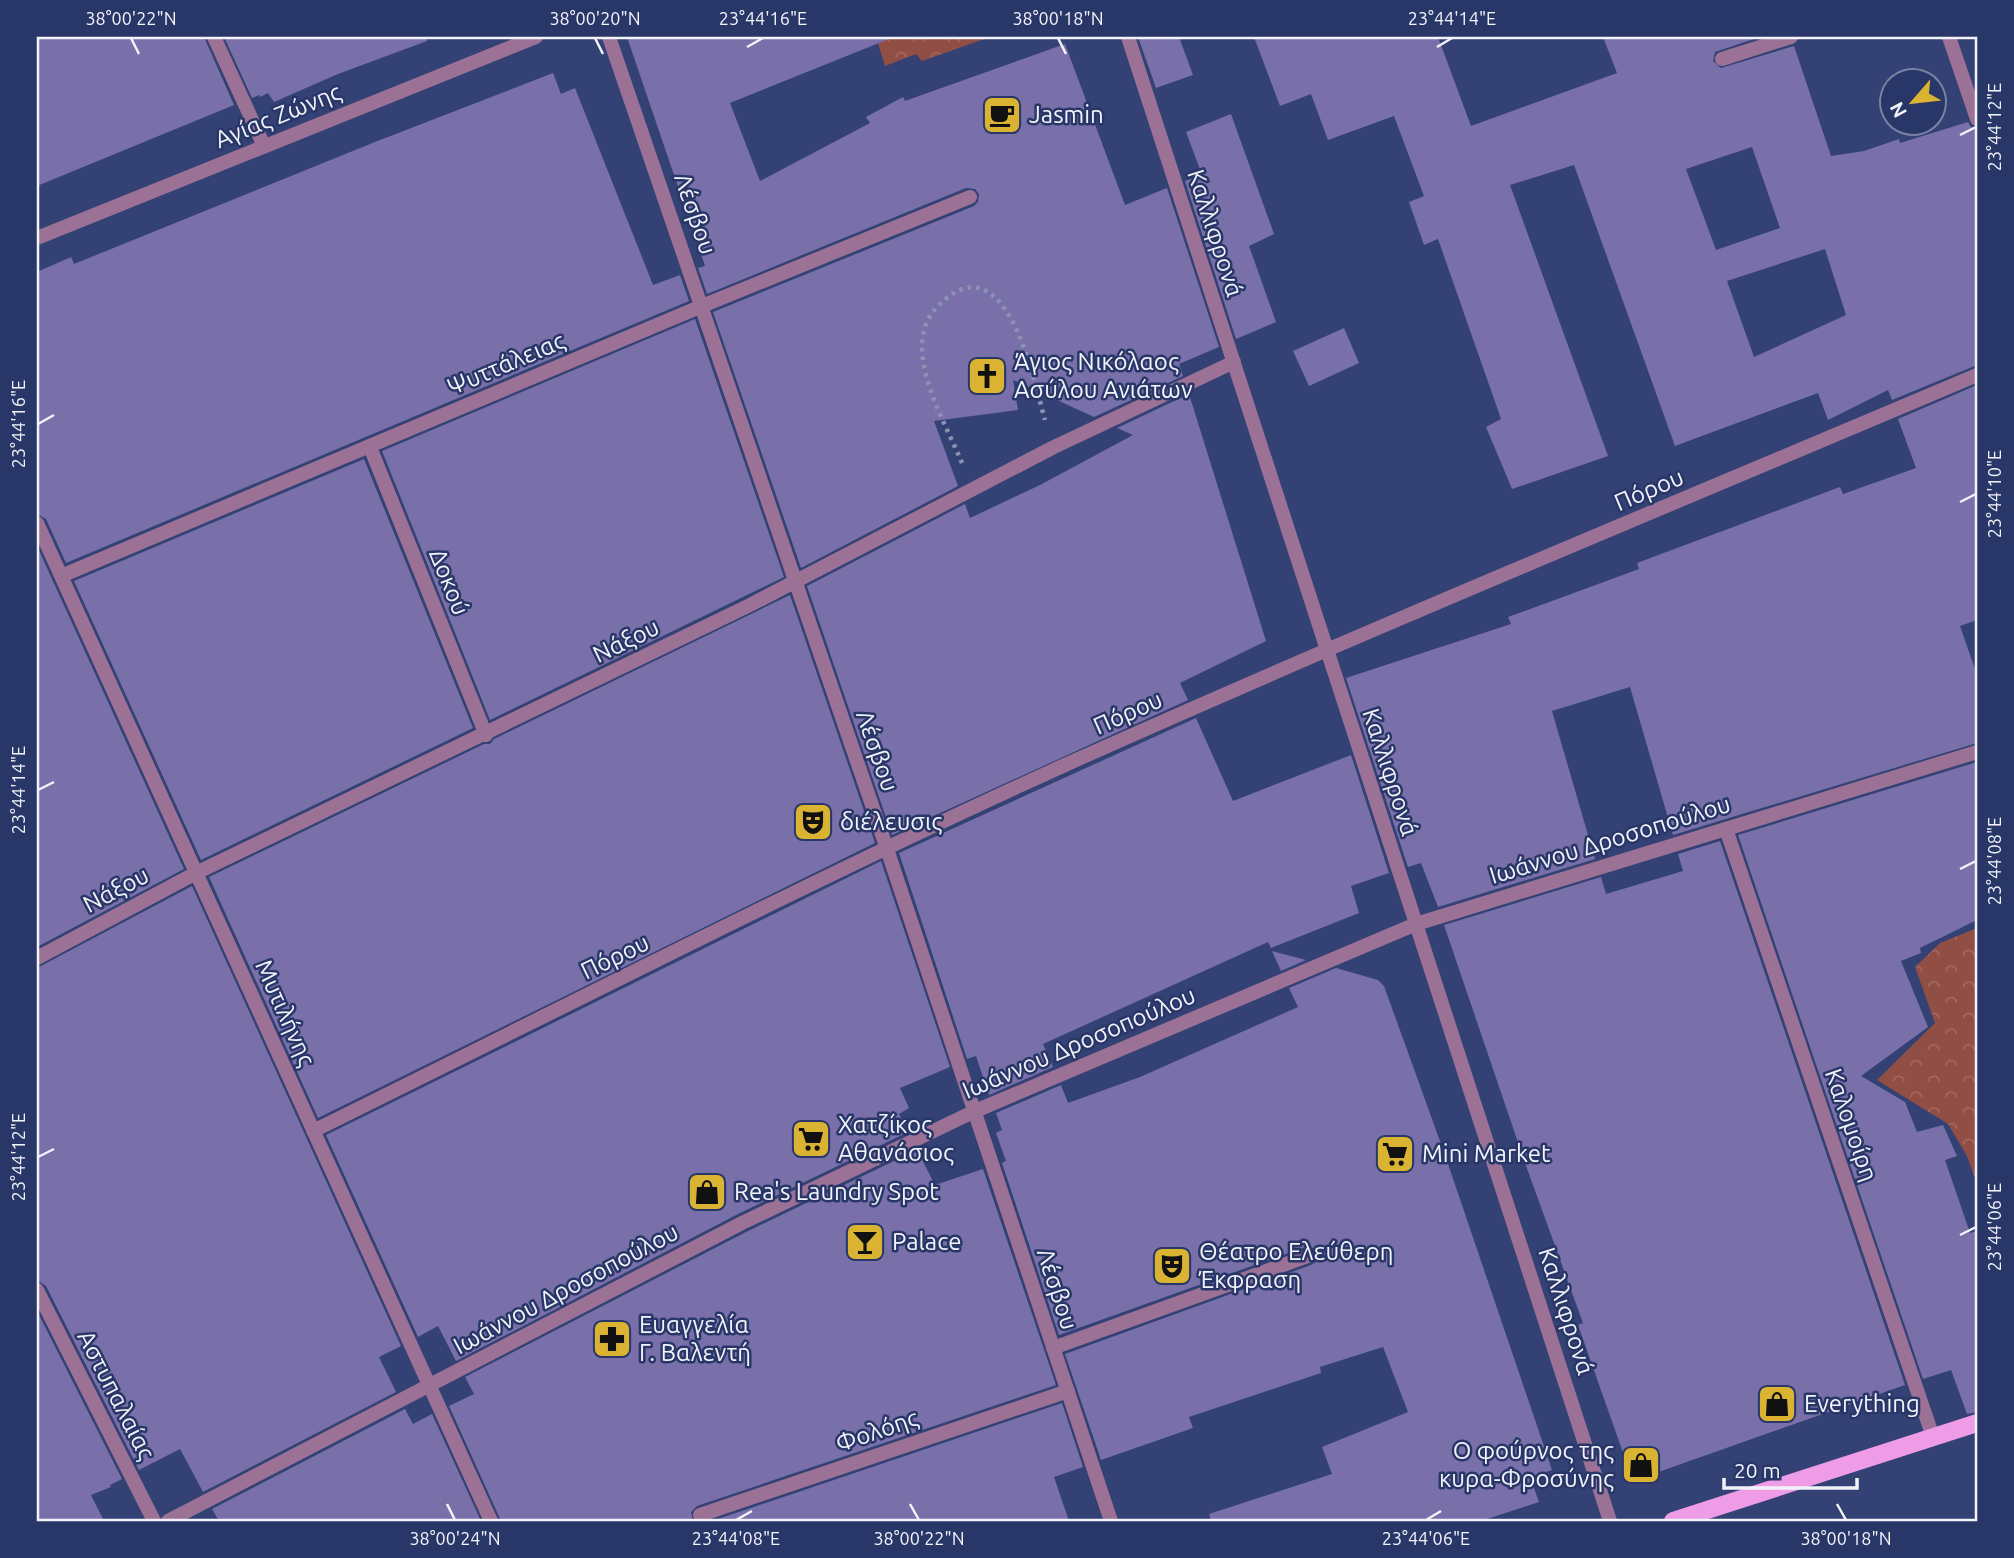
<svg xmlns="http://www.w3.org/2000/svg" width="2014" height="1558" viewBox="0 0 2014 1558" font-family="Ubuntu,sans-serif">
	<style>
		.park { fill: url(#park-crowns) }
		.building { fill: #7970aa; fill-rule: evenodd }
		.lines { fill: none; stroke-linecap: round; stroke-linejoin: round }
		.path { stroke: #8b93b2; stroke-width: 4.5; stroke-dasharray: 3.5 5; stroke-linecap: butt }
		.service { stroke: #9b7296; stroke-width: 14 }
		.minor { stroke: #9b7296; stroke-width: 14 }
		.tertiary { stroke: #9b7296; stroke-width: 14 }
		.primary { stroke: #ef9ce6; stroke-width: 18 }
		.ticks { fill: none; stroke: #f1f3f9; stroke-width: 2.5 }
		.labels { text-anchor: middle; stroke-width: 5; stroke-linejoin: round; paint-order: stroke }
		.poi-label { font-size: 24px; fill: #f1f3f9; stroke: #293668; text-anchor: start }
		.street-label { font-size: 24px; fill: #f1f3f9; stroke: #293668 }
		.neatline { fill: none; stroke: #f1f3f9; stroke-width: 2.5 }
		.ticks-label { font-size: 18px; text-anchor: middle; fill: #f1f3f9 }
	</style>
	<defs>
		<pattern id="park-crowns" width="20" height="18" patternUnits="userSpaceOnUse" patternTransform="scale(1.75)"><rect width="20" height="18" fill="#914e44"/><path d="M2 6a3 3 0 1 1 6 0M12 15a3 3 0 1 1 6 0" fill="none" stroke="#a16860"/></pattern>
	</defs>
	<rect width="100%" height="100%" fill="#334174"/>
	<path class="park" d="M876,37h114l-68,24 -6,-7 -31,12z
		M1977,928v256l-10,-28 -19,-32 -71,-44 58,-57 -20,-56 25,-24z"/>
	<path class="building" d="M37,37h167l30,68 -197,81z
		M224,37h202l1,4 -89,33 -64,28 -6,-9 -8,4 -1,-2 -7,3z
		M627,37h267l-164,66 30,78 110,-58 -4,-6 37,-20 2,4 160,-57 60,161 42,-17 52,159 -40,17 4,12 -89,41 -81,-37 5,30 -84,11 24,65 -157,82 -88,-256 261,-106 4,-4 1,-8 -4,-5 -9,-1 -259,106 -9,-26 7,-2z
		M1138,37h41l14,38 -37,13z
		M1254,37h184l33,89 146,-53 -14,-36h157l-45,15 -2,9 8,7 73,-22 37,110 33,-5 35,-12 1,4 68,-21 3,5 6,1v237l-85,35 -4,-10 -60,30 -10,-27 -143,53 -101,-281 -64,20 98,271 -96,33 -26,-62 15,-8 -63,-180 -14,6 -15,-43 15,-6 -30,-80 -66,24 -17,-46 -31,12zM1752,147l28,81 -64,22 -30,-81zM1825,249l21,66 -92,42 -27,-76z
		M553,73l8,21 14,-6 78,197 27,-10 9,26 -623,262 -20,-44 -9,-5v-242l34,-15 3,7 301,-122z
		M1231,114l43,120 -25,12 27,76 -40,17 -51,-158 17,-6 -16,-43z
		M695,319l89,258 -294,143 -108,-269z
		M1344,328l15,35 -50,23 -16,-35z
		M1977,385v235l-17,6 17,49v68l-304,92 -43,-148 -78,24 43,148 -157,48 -17,-44 -13,4 -62,-189 165,-54 -3,-7 131,-48 -2,-6 203,-76 3,7 73,-26 -18,-49z
		M1189,394l77,247 -86,42 8,17 -296,135 -85,-249 158,-82 5,14 70,-33 93,-50 -16,-7z
		M364,459l109,269 -272,132 -127,-279z
		M37,546l147,323 -147,78z
		M790,595l85,248 -557,275 -109,-241 275,-133h6l4,-5z
		M1196,718l37,83 118,-46 38,118 -38,13 8,27 -88,35 -3,-6 -225,102 10,23 -64,28 -13,-39 -9,3 -68,-206z
		M1977,762v158l-57,28 1,5 -20,8 27,66 -67,49 44,26 12,30 26,-7 14,31 -12,4 25,73 7,-2v181l-10,2 -16,-44 -28,9 -185,-544z
		M1720,841l185,544 -272,96 -55,-156 5,-2 -58,-160 -81,-238 157,-48 5,17 77,-23 -5,-17z
		M881,861l69,206 -50,21 9,20 -10,6 9,18 -170,82 -282,147 -18,-35 -20,11 -92,-202z
		M192,886l209,460 -22,11 17,35 -193,100 -23,-43 -41,21 -93,-184 -9,-6v-312z
		M1272,951l34,9 -25,11z
		M1336,968l42,12 6,6 61,169 107,315 -22,7 9,25 -58,19h-270l-2,-7 123,-40 -10,-27 86,-35 -25,-65 -63,20 1,6 -132,44 4,11 -92,32 -36,-106 246,-89 5,-3 1,-9 -3,-5 -9,-1 -246,88 -57,-172 4,-2 -10,-28 6,-3 -6,-17 65,-28 7,18 72,-26 158,-70 -9,-19z
		M917,1150l18,35 48,-16 73,216 -359,121 -6,6 2,9h-192l-52,-115 25,-12 -9,-17 281,-145z
		M37,1311l85,168 -12,6 1,2 -20,8 13,26h-67z
		M1062,1403l21,64 -29,10 15,44h-357z
		M405,1409l8,15 19,-10 49,107h-262l-7,-12z"/>
	<g class="lines">
		<path class="path" d="M962,463c-15,-36 -39,-76 -40,-116 0,-22 9,-37 26,-50 61,-46 86,85 97,123"/>
		<path class="service" d="M1053,1348l255,-92
			M700,1515l368,-124"/>
		<path class="minor" d="M214,37l50,109
			M609,37l278,812 224,672
			M1722,59l69,-22
			M370,447l116,288
			M37,523l454,998
			M61,576l641,-270 268,-109
			M1726,829l207,608
			M37,958l159,-85 554,-268 304,-158 180,-85
			M313,1131c250,-123 498,-251 752,-366 301,-135 608,-261 912,-390
			M37,1290l117,231"/>
		<path class="tertiary" d="M1128,37l482,1484
			M1949,37l28,82
			M37,238l499,-201
			M168,1521l574,-298 231,-111 443,-188 561,-172"/>
		<path class="primary" d="M1673,1521l304,-98"/>
	</g>
	<path class="ticks" d="M131,38l8,16M595,38l8,16M1058,38l8,16M747,47l16,-9M1437,47l15,-9M1960,135l16,-8M38,424l16,-9M1960,502l16,-8M38,790l16,-8M1960,869l16,-8M38,1157l16,-8M1960,1235l16,-8M447,1504l8,16M910,1504l9,16M1837,1504l9,16M736,1520l16,-9M1426,1520l15,-9"/>
	<defs>
		<g id="cafe-square" transform="scale(2.0125)"><rect x="-9" y="-9" width="18" height="18" rx="4" fill="#dbb333" stroke="#293668"/><path d="M-5.5-4.5H6V0H3Q3 3.5 0 3.5H-2.5Q-5.5 3.5-5.5 0ZM3-3.2v2h1.7v-2ZM-6 4.5H4V6H-6Z" fill="#111"/></g>
		<g id="church-square" transform="scale(2.0125)"><rect x="-9" y="-9" width="18" height="18" rx="4" fill="#dbb333" stroke="#293668"/><path d="M-1.2-6h2.4v3.5h3.3v2.4h-3.3V6h-2.4V-.1h-3.3v-2.4h3.3Z" fill="#111"/></g>
		<g id="theatre-square" transform="scale(2.0125)"><rect x="-9" y="-9" width="18" height="18" rx="4" fill="#dbb333" stroke="#293668"/><path d="M-5-5.5Q0-4 5-5.5V0Q5 5 0 6Q-5 5-5 0ZM-3.3-2.5H-1v1.5H-3.3ZM1-2.5H3.3v1.5H1ZM-2.8 1Q0 5.5 2.8 1Z" fill="#111"/></g>
		<g id="supermarket-square" transform="scale(2.0125)"><rect x="-9" y="-9" width="18" height="18" rx="4" fill="#dbb333" stroke="#293668"/><path d="M-6-5.5h2.5l.6 2H6L4.5 2H-2.5L-4.4-4H-6ZM-1.5 3.2a1.3 1.3 0 1 0 .1 0ZM3 3.2a1.3 1.3 0 1 0 .1 0Z" fill="#111"/></g>
		<g id="shop-square" transform="scale(2.0125)"><rect x="-9" y="-9" width="18" height="18" rx="4" fill="#dbb333" stroke="#293668"/><path d="M-5-2.5h2.3a2.7 3.5 0 0 1 5.4 0H5L5.5 6h-11ZM-1.5-2.5h3a1.5 2.3 0 0 0-3 0Z" fill="#111"/></g>
		<g id="bar-square" transform="scale(2.0125)"><rect x="-9" y="-9" width="18" height="18" rx="4" fill="#dbb333" stroke="#293668"/><path d="M-6-5H6L.8 .8V4.5H3.5V6h-7V4.5H-.8V.8Z" fill="#111"/></g>
		<g id="pharmacy-square" transform="scale(2.0125)"><rect x="-9" y="-9" width="18" height="18" rx="4" fill="#dbb333" stroke="#293668"/><path d="M-2-6h4v4h4v4h-4v4h-4v-4h-4v-4h4Z" fill="#111"/></g>
	</defs>
	<g fill-rule="evenodd">
		<use href="#cafe-square" x="1002" y="115"/>
		<use href="#church-square" x="987" y="376"/>
		<use href="#theatre-square" x="813" y="822"/>
		<use href="#supermarket-square" x="811" y="1139"/>
		<use href="#supermarket-square" x="1395" y="1154"/>
		<use href="#shop-square" x="707" y="1192"/>
		<use href="#bar-square" x="865" y="1242"/>
		<use href="#theatre-square" x="1172" y="1266"/>
		<use href="#pharmacy-square" x="612" y="1339"/>
		<use href="#shop-square" x="1777" y="1404"/>
		<use href="#shop-square" x="1641" y="1465"/>
	</g>
	<g class="labels">
		<g class="poi-label">
			<text x="1029" y="123">Jasmin</text>
			<text x="1014" y="370">Άγιος Νικόλαος<tspan x="1014" dy="28">Ασύλου Ανιάτων</tspan></text>
			<text x="840" y="830">διέλευσις</text>
			<text x="838" y="1133">Χατζίκος<tspan x="838" dy="28">Αθανάσιος</tspan></text>
			<text x="1422" y="1162">Mini Market</text>
			<text x="734" y="1200">Rea's Laundry Spot</text>
			<text x="892" y="1250">Palace</text>
			<text x="1199" y="1260">Θέατρο Ελεύθερη<tspan x="1199" dy="28">Έκφραση</tspan></text>
			<text x="639" y="1333">Ευαγγελία<tspan x="639" dy="28">Γ. Βαλεντή</tspan></text>
			<text x="1804" y="1412">Everything</text>
			<text x="1614" y="1459" text-anchor="end">Ο φούρνος της<tspan x="1614" dy="28">κυρα-Φροσύνης</tspan></text>
		</g>
		<g class="street-label">
			<text transform="translate(278 116) rotate(-22)" y="8">Αγίας Ζώνης</text>
			<text transform="translate(695 214) rotate(71)" y="8">Λέσβου</text>
			<text transform="translate(1215 233) rotate(72)" y="8">Καλλιφρονά</text>
			<text transform="translate(506 364) rotate(-23)" y="8">Ψυττάλειας</text>
			<text transform="translate(1649 490) rotate(-23)" y="8">Πόρου</text>
			<text transform="translate(449 582) rotate(68)" y="8">Δοκού</text>
			<text transform="translate(626 641) rotate(-26)" y="8">Νάξου</text>
			<text transform="translate(1128 713) rotate(-24)" y="8">Πόρου</text>
			<text transform="translate(877 751) rotate(71)" y="8">Λέσβου</text>
			<text transform="translate(1390 772) rotate(72)" y="8">Καλλιφρονά</text>
			<text transform="translate(1610 840) rotate(-17)" y="8">Ιωάννου Δροσοπούλου</text>
			<text transform="translate(116 890) rotate(-28)" y="8">Νάξου</text>
			<text transform="translate(615 957) rotate(-26)" y="8">Πόρου</text>
			<text transform="translate(285 1013) rotate(66)" y="8">Μυτιλήνης</text>
			<text transform="translate(1079 1043) rotate(-23)" y="8">Ιωάννου Δροσοπούλου</text>
			<text transform="translate(1851 1125) rotate(71)" y="8">Καλομοίρη</text>
			<text transform="translate(566 1289) rotate(-28)" y="8">Ιωάννου Δροσοπούλου</text>
			<text transform="translate(1057 1289) rotate(72)" y="8">Λέσβου</text>
			<text transform="translate(1566 1311) rotate(72)" y="8">Καλλιφρονά</text>
			<text transform="translate(116 1395) rotate(63)" y="8">Αστυπαλαίας</text>
			<text transform="translate(877 1431) rotate(-19)" y="8">Φολόης</text>
		</g>
	</g>
	<rect width="2014" height="1558" fill="none" stroke="#293668" stroke-width="77"/>
	<g transform="translate(1913 102) rotate(242)"><circle r="33" fill="#293668" stroke="#7982a2" stroke-width="2"/>
	<path d="M0-5L12 26L0 18L-12 26Z" fill="#dbb333"/>
	<text y="-10" font-size="19" font-weight="bold" text-anchor="middle" fill="#f1f3f9">N</text>
	</g>
	<path d="M1724 1478v10h133v-10" fill="none" stroke="#f1f3f9" stroke-width="3.5"/>
	<text x="1734" y="1478" font-size="21" fill="#f1f3f9" stroke="#293668" stroke-width="5" paint-order="stroke">20 m</text>
	<rect x="38" y="38" width="1938" height="1482" class="neatline"/>
	<g class="ticks-label">
		<text x="131" y="25">38°00'22"N</text>
		<text x="595" y="25">38°00'20"N</text>
		<text x="763" y="25">23°44'16"E</text>
		<text x="1058" y="25">38°00'18"N</text>
		<text x="1452" y="25">23°44'14"E</text>
		<text transform="translate(1995 127) rotate(-90)" y="6">23°44'12"E</text>
		<text transform="translate(19 424) rotate(-90)" y="6">23°44'16"E</text>
		<text transform="translate(1995 494) rotate(-90)" y="6">23°44'10"E</text>
		<text transform="translate(19 790) rotate(-90)" y="6">23°44'14"E</text>
		<text transform="translate(1995 861) rotate(-90)" y="6">23°44'08"E</text>
		<text transform="translate(19 1157) rotate(-90)" y="6">23°44'12"E</text>
		<text transform="translate(1995 1227) rotate(-90)" y="6">23°44'06"E</text>
		<text x="455" y="1545">38°00'24"N</text>
		<text x="736" y="1545">23°44'08"E</text>
		<text x="919" y="1545">38°00'22"N</text>
		<text x="1426" y="1545">23°44'06"E</text>
		<text x="1846" y="1545">38°00'18"N</text>
	</g>
</svg>
